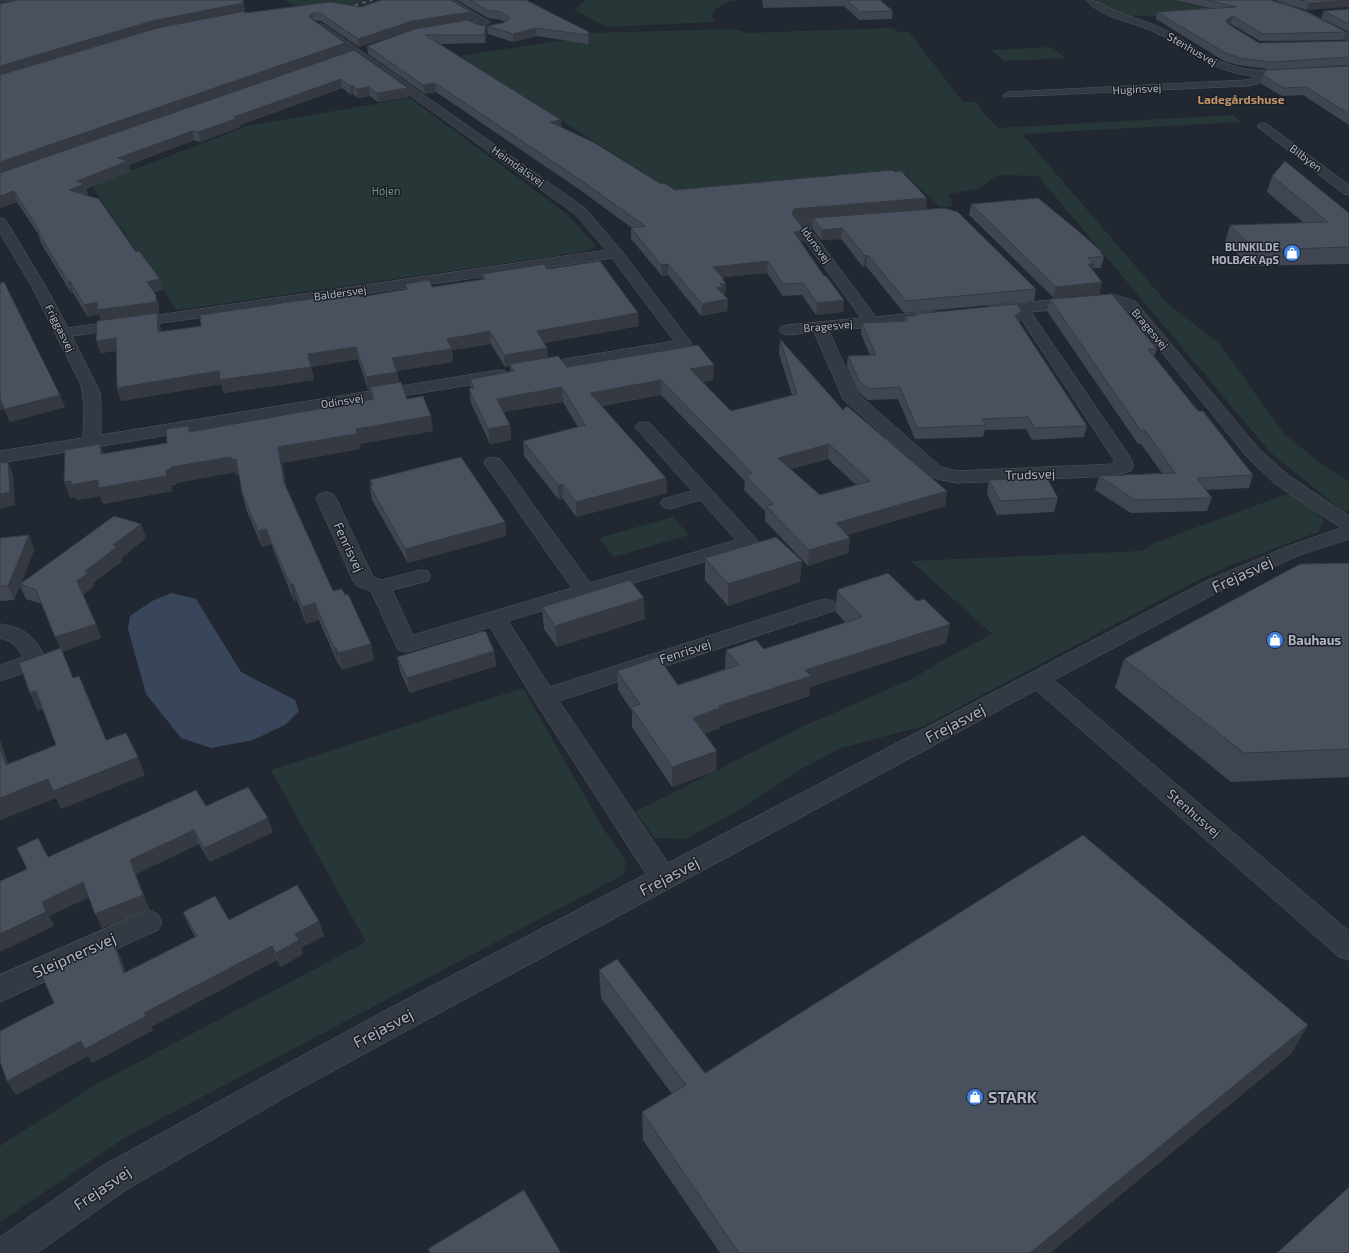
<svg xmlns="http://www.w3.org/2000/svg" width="1349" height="1253" viewBox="0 0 1349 1253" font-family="'Exo 2',sans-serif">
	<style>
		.green { fill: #273737 }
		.water { fill: #39455a }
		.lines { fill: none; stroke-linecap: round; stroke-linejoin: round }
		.minor-casing { stroke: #525761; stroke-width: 1 }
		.minor { fill: #343a43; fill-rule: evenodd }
		.rail-casing { stroke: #575d6a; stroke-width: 2 }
		.rail { stroke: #1a1f28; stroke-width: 1.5; stroke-dasharray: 4; stroke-linecap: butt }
		.wall { fill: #404651; fill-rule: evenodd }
		.shaded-wall { fill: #343942 }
		.building { fill: #4a515e; stroke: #343942; fill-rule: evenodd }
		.labels { text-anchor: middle; stroke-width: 3; stroke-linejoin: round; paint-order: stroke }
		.far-street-label { font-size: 11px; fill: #afb4c0; stroke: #1a1f28 }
		.far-park-label { font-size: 11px; fill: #71937b; stroke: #1a1f28 }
		.far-poi-label { font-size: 11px; font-weight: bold; fill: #afb4c0; stroke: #1a1f28; text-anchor: end }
		.far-neighbourhood-label { font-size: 12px; font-weight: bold; fill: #c39467; stroke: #1a1f28 }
		.street-label { font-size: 13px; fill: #afb4c0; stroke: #1a1f28 }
		.poi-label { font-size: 13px; font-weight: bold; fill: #afb4c0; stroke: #1a1f28; text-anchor: start }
		.near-street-label { font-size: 16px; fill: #afb4c0; stroke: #1a1f28 }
		.near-poi-label { font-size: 16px; font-weight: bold; fill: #afb4c0; stroke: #1a1f28; text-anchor: start }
	</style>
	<rect width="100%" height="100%" fill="#212832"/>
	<path class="green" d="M285,0h81l-366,116v-3l307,-100z
		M586,0h151l-7,1 -15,8 -3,6 3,7 -108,5 -33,-17z
		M1095,0h77l33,8 17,8h-92l-20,-7z
		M892,28l7,4h10l54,70h14l3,7 18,19 235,-13 8,7 -219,12 146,170 51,39 65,91 38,30 27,18v28l-5,2 -74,-60 -232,-276 -41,-1 -17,13 -31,6 4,12 -13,1 -35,-33 -232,17 -214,-135 125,-19 5,-4 144,-4 15,4z
		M1051,47l15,11 -62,3 -13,-11z
		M410,98l157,116 29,32 -8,5 -411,59 -85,-124 155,-60z
		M1290,493l24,17 10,10 -6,12 -87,33 -41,19 -266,142 -83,22 -38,20 -69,45 -49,26 -30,-1 -20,-26 169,-86 110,-48 31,-19 47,-25 -81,-73 231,-10 12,-8z
		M673,517l16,18 -75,22 -15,-19z
		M523,688l80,140 23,32 -3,15 -497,262 -126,85v-76l95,-61 271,-143 -95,-172z"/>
	<path class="water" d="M172,593l24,6 45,73 54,28 4,11 -14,14 -32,15 -42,8 -30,-10 -35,-44 -18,-65 2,-13 22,-15z"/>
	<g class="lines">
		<g class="minor-casing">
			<path id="minor" d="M448,0h6l36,22 -5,3 -39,6 -3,-1 -2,-2 2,-2 33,-5 -28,-17 -1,-2z
				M1086,0c13,0 18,6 30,11 17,7 35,11 51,20 19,10 36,24 55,31 40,16 86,7 127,4v6l-66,4h-20l-5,8 -12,2 -242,11 -1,-2 5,-3 238,-12 5,-1 3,-3c-41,-3 -65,-28 -100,-44 -20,-10 -54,-14 -68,-32z
				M1257,0c33,0 64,19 92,34v7l-46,-24 -45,-15z
				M321,24l3,1 261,183 36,42 69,91 2,3 -2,3 -155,27 -6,-1 -2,-4 2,-4 6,-1 139,-23 -62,-83 -540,78 28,56 1,14v29l398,-65 6,1 2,4 -2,4 -6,1 -499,83v-12l83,-13 1,-32 -3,-21 -49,-98 -32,-54v-15l5,1 2,3 39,65 22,41 538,-78 -31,-36 -257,-185 -2,-2z
				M1263,123l4,1 82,61v10l-5,-1 -85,-66 -2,-2 2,-2z
				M843,217l5,1 2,3 -2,3 -39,3 67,90 58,-6 5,2 3,3 -3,3 -5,2 -105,10 28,62 84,74 16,4 157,-7v-4l-97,-147 -27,3 -5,-2 -3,-3 3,-3 5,-2 122,-12 23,7 124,148 29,26 61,41v23l-49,16 -82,37 -164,88 295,251v29l-10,-3 -303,-267 -628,340 -119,65 -163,95 -89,63h-37v-16l102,-71 165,-91 119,-65 260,-136 -110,-171 -46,-76 -84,25 -8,-2 -27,-59 -14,-5 -4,-5 -37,-83 3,-4 7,-2 7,2 3,4 37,79 8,3 40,-10 7,1 3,5 -3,5 -36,9 21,45 159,-47 -88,-125 2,-4 7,-2 7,2 90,124 146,-43 -36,-40 -30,9 -7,-2 -3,-4 3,-4 29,-8 -57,-64 3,-4 6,-1 6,1 109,119 -3,4 -248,75 42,66 267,-86 8,-2 8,2 3,5 -3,5 -274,90 109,162 536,-281 82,-35 55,-19 -67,-45 -27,-26 -122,-150 -13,-3 -81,8 101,148 1,7 -2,4 -20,5 -154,7 -20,-4 -10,-4 -84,-76 -29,-67 -27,3 -6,-2 -2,-3 2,-3 6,-2 74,-7 -68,-94 2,-3 5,-1z
				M0,624c27,4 35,13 47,37l-3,5 -44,15v-16l23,-8c-5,-9 -12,-17 -23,-19z
				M148,910l10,4 4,8 -4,8 -158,72v-27z"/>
		</g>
		<use href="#minor" class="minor"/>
		<g class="rail-casing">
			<path id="rail" d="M343,9l29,-9"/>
		</g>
		<use href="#rail" class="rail"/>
	</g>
	<path class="wall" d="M243,0l2,10 -41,9 41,-6 115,-6 112,13 -4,1 19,13 -2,9 -46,1 122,76v8l100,56 14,6 219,-18 33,26 -1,11 -31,3 141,77 -2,12 -130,12 -38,-47 -3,1 -22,-28 -20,1 -9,-12 1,-9 -16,1 7,22h-3l23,34 20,24 -1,12 -27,3 -14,-20 -19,1 -16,-23 -44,4 1,4 2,2 -1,11 -2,1 5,4 -1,12 -26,5 -33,-41 -6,1 -31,-37v-11h1l-49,-36 -147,-100 -11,2 -57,-40 -1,-8 73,-21 -26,4 -55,18 -38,-26 -7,-1 31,23 2,9 -311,109 318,-111 54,38 1,9 -31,5 -8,-6 -12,2 -4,-3h-3l-9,-7 -102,37v2l-40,15 -6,-2 -65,25 2,6 -45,18 2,5 -2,1 77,95 -9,2 2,3 3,11v7l-2,1 3,11 1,7 40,-6 159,-29 46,-7 -1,-6 27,3 51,-7 -1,-6 65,-5 92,57 -95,17 3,15 20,9 146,13 -11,2 29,29 61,-16 -13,-41 1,-15 63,71 104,81 -2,15 -98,29 3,3 -2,15 -40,13 -43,-45v-10l-21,-21 1,-9 -84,-86 -59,11 64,72 1,15 -91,24 -13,-18 -4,1 -35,-44 -1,-15 55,-14 -15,-25 -60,10 7,13 1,15 -21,4 -19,-41 -2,-14 2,-1 -1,-9 41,-7 -1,-6 -5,1 -14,-23 -39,6 1,12 -56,9 2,11 8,17 26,32 -74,13 1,5 -78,14 4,23 47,105 38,53 3,16 -32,10 -3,-6h-1l-19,-44 -13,4 -9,-24 -3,1 -23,-57 -9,3 -16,-38 -4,-16 -3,-18h-3l-1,-3 -59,11v2h-5l1,6 -69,13 -3,-8 -23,4 -2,-3 -5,1 30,-54 4,10 63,-11 23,-11 182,-32 -2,-11 -2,1 -10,-31 -47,8 3,13 -90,13 -3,-9 -100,17 -4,-13 -1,-37 -15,2 -5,-12 5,-20 -2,-7 -11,3 -15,-24h-2l-30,-50 -3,-9 -21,-32 -17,6v-204zM828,459l28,26 -36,10 -29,-26z
		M457,0h69l63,32v8l-1,4 -51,-8 -24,6 -25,-8 -1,-8 16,-3 2,-1 -4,-2 -13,-2z
		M762,0h118l13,11 -1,8 -33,1 -15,-14 -81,2z
		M1174,0h96l76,32 -3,8 -83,1 -29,-17h-2l30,19 90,-2v24l-65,4 65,-3v59l-46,-30 -21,1 -22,-13 3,-8 5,-6 -30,-4 -14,-4 -68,-42 1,-7 53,-4z
		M1275,0h74l-42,10z
		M1349,9v23l-28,-14 3,-7z
		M1272,176l77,37v51l-99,2 -25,-24 5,-17 74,-2 -37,-31z
		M971,204l131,48 -1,2 3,2 -3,12h-8v2l9,12 -3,12 -45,4 -85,-83z
		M0,283l60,112 5,12 -55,15 -6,-13 -4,1z
		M1050,299l107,50 -3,8 44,54 55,64 -4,13 -43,2 6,8 -5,13 -76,2 -36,-23 4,-14 63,-3 -21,-29h-3l-91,-133z
		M915,314l105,8h-1l68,104 -3,11 -52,3 -6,-11 -41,1 -2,7 -68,2 -17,-40 -30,1 -10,-8 -11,-25 1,-11 22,-1 -9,-21 1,-11 42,-2 1,-5h10z
		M370,480l135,42 1,14 -98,27 -36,-63 -2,-14 1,-1z
		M989,481l69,17 -4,14 -57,3 -10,-21z
		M141,524l5,14 -25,20 1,3 -29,22 1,3 -11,9 13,29 5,14 -39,14 11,26 33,62 39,35 -84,34 -5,-11 -56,22v-80l8,24 48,-19 -13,-36 -5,2 -8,-18 30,-45 -18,-44 -16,-5 -6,-13 -6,14 -14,1v-63l29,-3 5,15 -13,33z
		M705,558l95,24 -72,24 -23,-26z
		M1349,563v214l-118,5 -116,-94 9,-29z
		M837,591l109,52 -136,44 -1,9 -89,30v2l-16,6 12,37 -44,16 -40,-60v-16l-14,-21 -1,-19 61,14 47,-16 1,-19 38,-1 82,-26 -11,-12z
		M542,607l103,12 -88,28 -13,-18z
		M494,651l2,15 -86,27 -10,-22 -3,-14z
		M206,806l67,26 -63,30 -11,-18 -63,30 13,35 -47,19 -13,-31 -40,19 5,10 -27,-57 21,-12z
		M183,912l46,8 90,1 5,15 -23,12 2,6 -22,13 -4,-7 -126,67 2,3 -61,33 -4,-7 -72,39 -9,-14 47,-78 66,-47 6,17 69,-36 -6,-11z
		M599,970l106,103 603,-48 -17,29 -241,199h-330l-77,-113 -1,-28 30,-18 -71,-96z"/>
	<path class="shaded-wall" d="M0,0h17l-17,3z
		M1349,0v7l-42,3 2,-7z
		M243,3l2,7 -91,20 -154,45v-9l152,-45z
		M471,12l1,8 -58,9 -55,18 -1,-8 54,-18z
		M313,13l1,7 -4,4 -1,-8z
		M1233,16l-2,8 -7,3 2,-7z
		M486,26l1,8 -2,9 -1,-8z
		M536,28l1,8 -24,6v-8z
		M589,32v8l-1,4v-9z
		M345,43l2,9 -347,121v-11z
		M341,79l1,9 -102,37v2l-40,15 -2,-10 36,-15z
		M435,83l1,9 -11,2 -2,-9z
		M350,86h3l1,9h-3z
		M369,87l1,9 -12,2 -1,-9z
		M408,88l1,9 -31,5 -1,-9z
		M561,120l1,10 -12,-8z
		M192,131l2,9 -65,25 2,6 -45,18 2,5 -16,6 -3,-10 8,-9 41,-23z
		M14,191l3,11 -17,6v-12z
		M927,198l-1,11 -113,9v1l-19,1 -2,-6 2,-5z
		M842,228l-1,11 -20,1 1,-10z
		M805,231l-1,11 -11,1 1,-11z
		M868,255l-2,11 -3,1 2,-11z
		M768,261l-1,12 -54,5v-11z
		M668,264v11l-6,1 -1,-11z
		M1088,264h6l-2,11z
		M160,279l3,11 -13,3 -3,-11z
		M722,279h2v4h2l-1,11 -2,1 -6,-7z
		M70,281l3,12h-2l-3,-11z
		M1102,282l-3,12 -45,4 2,-11z
		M156,295l3,11v7l-2,1 3,11 2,19 -61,-22 -2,-8 -11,3 -4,-12 13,-3z
		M728,299l-1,12 -26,5 1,-12z
		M844,300l-1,12 -27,3 1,-12z
		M1022,311l-2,11 -7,4 2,-10z
		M638,313l1,13 -101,18 -1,-13z
		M490,331l1,13 -39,6 1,12 -59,9 -2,-13 55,-19z
		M116,338l4,12 -19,3 -5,-12z
		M356,347l2,12 -47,8 -3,-13z
		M547,348l1,12 -38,4v2l-5,1 -1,-12z
		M714,365l-1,15 -23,4v-15z
		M311,367l3,13 -90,13 -3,-9 -100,17 -4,-13 102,-17z
		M397,372l2,13 -29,2v2l-2,1 -2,-13z
		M661,380v15l-70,12 -1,-14z
		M562,387l1,15 -65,11 -1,-14z
		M60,395l5,12 -55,15 -5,-13z
		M0,399l4,10 -4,1z
		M431,416l2,15 -74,13 1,5 -78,14 6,35 -4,-15 -6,-36 78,-18z
		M510,425l1,15 -21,4 -2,-15z
		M100,444l6,15 -5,-5z
		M829,444l-1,15 -51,14 1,-15z
		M231,457l5,2 4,15 -4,1 -1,-3 -59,11v2h-5l1,6 -69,13 -3,-8 -23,4 -2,-3 -5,1 -6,-16 7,-1 27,-1 68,-10 5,-3z
		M8,462l5,13 2,30 -15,4v-15z
		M666,478l1,15 -91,24v-15z
		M562,484l1,15 -4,1 -1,-15z
		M947,491l-2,15 -111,33 2,-16z
		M505,522l1,14 -98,27 -3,-14z
		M141,524l5,14 -25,20 1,3 -29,22 1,3 -12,10 -5,-15 8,-10 28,-26z
		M266,529l5,15 -9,3 -4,-16z
		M29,535l5,15 -13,35 -1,-1v2l-6,14 -6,-14z
		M850,538l-2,15 -40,13 1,-16z
		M802,561l-2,21 -72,24v-22z
		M290,584h3l4,16 -3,1z
		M644,598l1,21 -88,28 -2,-21z
		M315,603l4,17 -13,4 -4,-17z
		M96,624l5,14 -39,14 -7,-15z
		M950,624l-4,19 -136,44 -1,9 -89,30v2l-28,10 1,-20 112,-48z
		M371,644l3,16 -32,10 -4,-17z
		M336,647l3,17h-1l-4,-16z
		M494,651l2,15 -86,27 -3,-15z
		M36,691l8,18 -6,2 -8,-18z
		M0,740l15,43 -9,-18 -6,-17z
		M717,751l-1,20 -44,16v-20z
		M138,757l7,18 -84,34 -5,-11 -56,22v-22l48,-19z
		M268,818l5,14 -63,30 -6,-14z
		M194,830l5,14 -63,30 13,35 -47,19 -7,-14 35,-54z
		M83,882l7,14 -41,20 5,10 -54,26v-18l42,-32z
		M319,921l5,15 -23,12 2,6 -22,13 -5,-14 19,-19z
		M113,941l7,15 11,32 -7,-15z
		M272,946l5,14 -126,67 2,3 -61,33 -4,-7 -72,39 -9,-14 74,-40 63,-28z
		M1308,1025l-17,29 -241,199h-20z"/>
	<path class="building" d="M17,0h226v3l-91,18 -152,45v-62z
		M382,0h69l20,12 -59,9 -54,18 -38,-26h-7l-4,3 3,3 33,24 -345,119v-87l157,-47 88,-17v2l85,-11 30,5z
		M470,0h56l63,32 -1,3 -52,-7 -23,6 -26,-8 16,-3 6,-4v-2l-8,-5 -14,-2z
		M847,0h33l13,11 -33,1z
		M1207,0h63l35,11 41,21 -83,2 -30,-18 -7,4 2,4 31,19 90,-2v16l-78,5 -31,-4 -14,-5 -69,-41 79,-5z
		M1299,0h50l-40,3z
		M1349,9v15l-25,-13z
		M467,20l12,5 7,1 -2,9h-59l136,85 -11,2 43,20 68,42 3,-1 11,7 217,-20 2,2 7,-1 26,27 -133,11 -2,5 13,17 -11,1 30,44h2l18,24 -27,3 -14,-20 -20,1 -15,-23 -55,6 11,12h-2l4,4 -6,1 3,3 -6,1 11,11 -26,5 -34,-40 -7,1 -30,-37 14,-2 -63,-45 -147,-98 -12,2 -56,-39 48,-17z
		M354,50l54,38 -31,5 -8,-6 -12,2 -4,-3h-3l-9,-7 -107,38 4,1 -40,14 -6,-1 -74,27 10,3 -51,20 7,3 -15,6 30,9 37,53 3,-1 21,28 -13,3 9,13v7l-59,8v-8l-13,3 -14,-24 -2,1 -30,-50h2l-26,-41 -14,5v-23z
		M1349,66v48l-43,-27 -22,1 -21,-13 3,-5z
		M1285,161l64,52v34l-94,3 -25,-25 98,-3 -56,-46z
		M1038,198l39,32 25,22h-2l4,4 -16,2 6,6h-6l14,18 -46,5 -85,-83z
		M944,208l14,4 78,77 -130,12 -38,-46 -3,1 -23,-28 -20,2 -9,-12z
		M600,261l38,52 -101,18 10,17 -43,7 -14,-24 -43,8 5,10 -60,9 5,14 -31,5 -10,-30 -48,7 3,13 -91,13 -1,-9 -102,17 -1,-50 -20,3 1,-20 60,-8 1,19 43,-6 -1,-11 158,-23 2,5 47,-8 -2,-5 24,-4 3,7 53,-8 -3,-5 62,-10 3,5z
		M4,282l56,113 -55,14 -5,-11v-115z
		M1112,294l45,55h-9l50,62h5l50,64 -56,3 15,20 -77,2 -36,-24 76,-3 -30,-43 -4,1 -91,-132z
		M1017,304l5,7 -7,5 72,110 -52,2 -7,-11 -46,2 4,6 -69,3 -17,-41 -31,2 -10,-8 -11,-25 28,-1 -14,-32 45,-2 -2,-5h12l-2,-2z
		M780,339l63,71 4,-4 100,85 -111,32 14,15 -41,12 -43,-44 8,-2 -29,-29 7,-2 -91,-93 -71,13 76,85 -90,24 -14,-18 -4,1 -35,-44 62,-16 -23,-38 -65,12 13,26 -22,4 -19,-40 5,-1 -4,-9 44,-8 -4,-7 48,-8 9,11 131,-22 16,20 -24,4 41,42 66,-17zM829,444l41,37 -50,14 -42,-37z
		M401,382l6,17 16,-3 8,20 -75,13 1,5 -79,13 6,36 49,108 9,-2 3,6 3,-1 23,50 -33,9 -2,-6 -2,1 -19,-45 -13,4 -9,-23h-3l-24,-55 -8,2 -16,-38 -6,-34 -4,1 -1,-3 -60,10v2l-5,1 1,6 -69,12v-8l-27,5v-4l-7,1 1,-32 35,-6 1,10 66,-11 -1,-14 23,-3v6l185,-33 -4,-12z
		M461,457l44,65 -100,27 -35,-63 3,-1 -3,-5z
		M8,462l2,30 -10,2v-31z
		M1047,478l11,20 -58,3 -11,-21z
		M114,516l27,8 -28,21 4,2 -32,24 4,1 -12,9 19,43 -41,13 -19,-47 -16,-6z
		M29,535l-21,51h-8v-48z
		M776,537l26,24 -74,23 -23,-26z
		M1349,563v186l-105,4 -120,-94 176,-95z
		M888,573l29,28 7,-2 26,25 -145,46 6,6 -92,30 1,2 -27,10 24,33 -45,16 -41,-60 9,-3 -23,-33 41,-14 20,28 61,-20 -13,-15 30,-10 8,9 98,-32 -25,-26 2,-2z
		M630,580l14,18 -89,28 -13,-19z
		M483,631l3,1 8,19 -87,27 -10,-21z
		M61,648l12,30 6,-2 27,64 20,-7 12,24 -85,34 -5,-12 -48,19v-50l6,17 50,-20 -20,-54 -6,2 -11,-30z
		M248,787l20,31 -64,30 -10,-18 -64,30 13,35 -48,19 -12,-32 -41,20 4,10 -46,22v-53l27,-12 -10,-21 21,-10 10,19 148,-67 10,16z
		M1083,835l225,190 -278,228h-291l-97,-141 44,-27 -87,-115 18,-11 88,114z
		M297,885l22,36 -24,13 4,6 -23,13 -4,-7 -128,67 2,3 -61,33 -4,-8 -74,40 -7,-19v-31l54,-28 -13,-29 17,-9 55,-24 11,32 73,-37 -14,-24 32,-16 14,24z
		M1349,1187v66h-72z
		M524,1190l37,63h-131l-2,-4z"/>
	<defs>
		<g id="shop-disc" transform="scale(0.9)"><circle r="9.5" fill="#3f7fe0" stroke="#1a1f28"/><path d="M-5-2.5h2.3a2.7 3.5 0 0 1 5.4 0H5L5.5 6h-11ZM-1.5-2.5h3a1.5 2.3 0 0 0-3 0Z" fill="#fff"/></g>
	</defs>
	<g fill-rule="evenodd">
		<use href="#shop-disc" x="1292" y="253"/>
		<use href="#shop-disc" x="1275" y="640"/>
		<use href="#shop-disc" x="975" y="1097"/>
	</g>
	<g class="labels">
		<g class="far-street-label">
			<text transform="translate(1192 49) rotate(30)" y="4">Stenhusvej</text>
			<text transform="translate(1137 89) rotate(-3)" y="4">Huginsvej</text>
			<text transform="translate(1306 158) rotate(37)" y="4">Bilbyen</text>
			<text transform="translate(518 166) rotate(35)" y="4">Heimdalsvej</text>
			<text transform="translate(816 245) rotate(54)" y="4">Idunsvej</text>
			<text transform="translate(340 293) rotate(-8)" y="4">Baldersvej</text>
			<text transform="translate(828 326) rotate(-5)" y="4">Bragesvej</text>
			<text transform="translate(60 328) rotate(63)" y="4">Friggasvej</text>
			<text transform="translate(1150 329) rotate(50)" y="4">Bragesvej</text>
			<text transform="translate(342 401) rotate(-9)" y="4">Odinsvej</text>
		</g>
		<g class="far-park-label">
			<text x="386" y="195">Højen</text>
		</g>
		<g class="far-poi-label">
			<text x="1279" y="251">BLINKILDE<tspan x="1279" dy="13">HOLBÆK ApS</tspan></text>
		</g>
		<g class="far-neighbourhood-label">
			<text x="1241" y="104">Ladegårdshuse</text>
		</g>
		<g class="street-label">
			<text transform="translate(1030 474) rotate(-2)" y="5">Trudsvej</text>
			<text transform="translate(349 547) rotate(65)" y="5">Fenrisvej</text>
			<text transform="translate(685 651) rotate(-18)" y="5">Fenrisvej</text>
			<text transform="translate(1194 813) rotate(41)" y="5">Stenhusvej</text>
		</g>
		<g class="poi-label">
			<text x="1288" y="645">Bauhaus</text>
		</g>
		<g class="near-street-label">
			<text transform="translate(1242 574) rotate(-25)" y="6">Frejasvej</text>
			<text transform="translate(955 723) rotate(-28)" y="6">Frejasvej</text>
			<text transform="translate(669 876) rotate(-28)" y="6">Frejasvej</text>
			<text transform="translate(74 955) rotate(-24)" y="6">Sleipnersvej</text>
			<text transform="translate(383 1028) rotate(-28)" y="6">Frejasvej</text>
			<text transform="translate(102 1188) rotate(-34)" y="6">Frejasvej</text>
		</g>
		<g class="near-poi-label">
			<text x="988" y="1103">STARK</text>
		</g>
	</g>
</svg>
